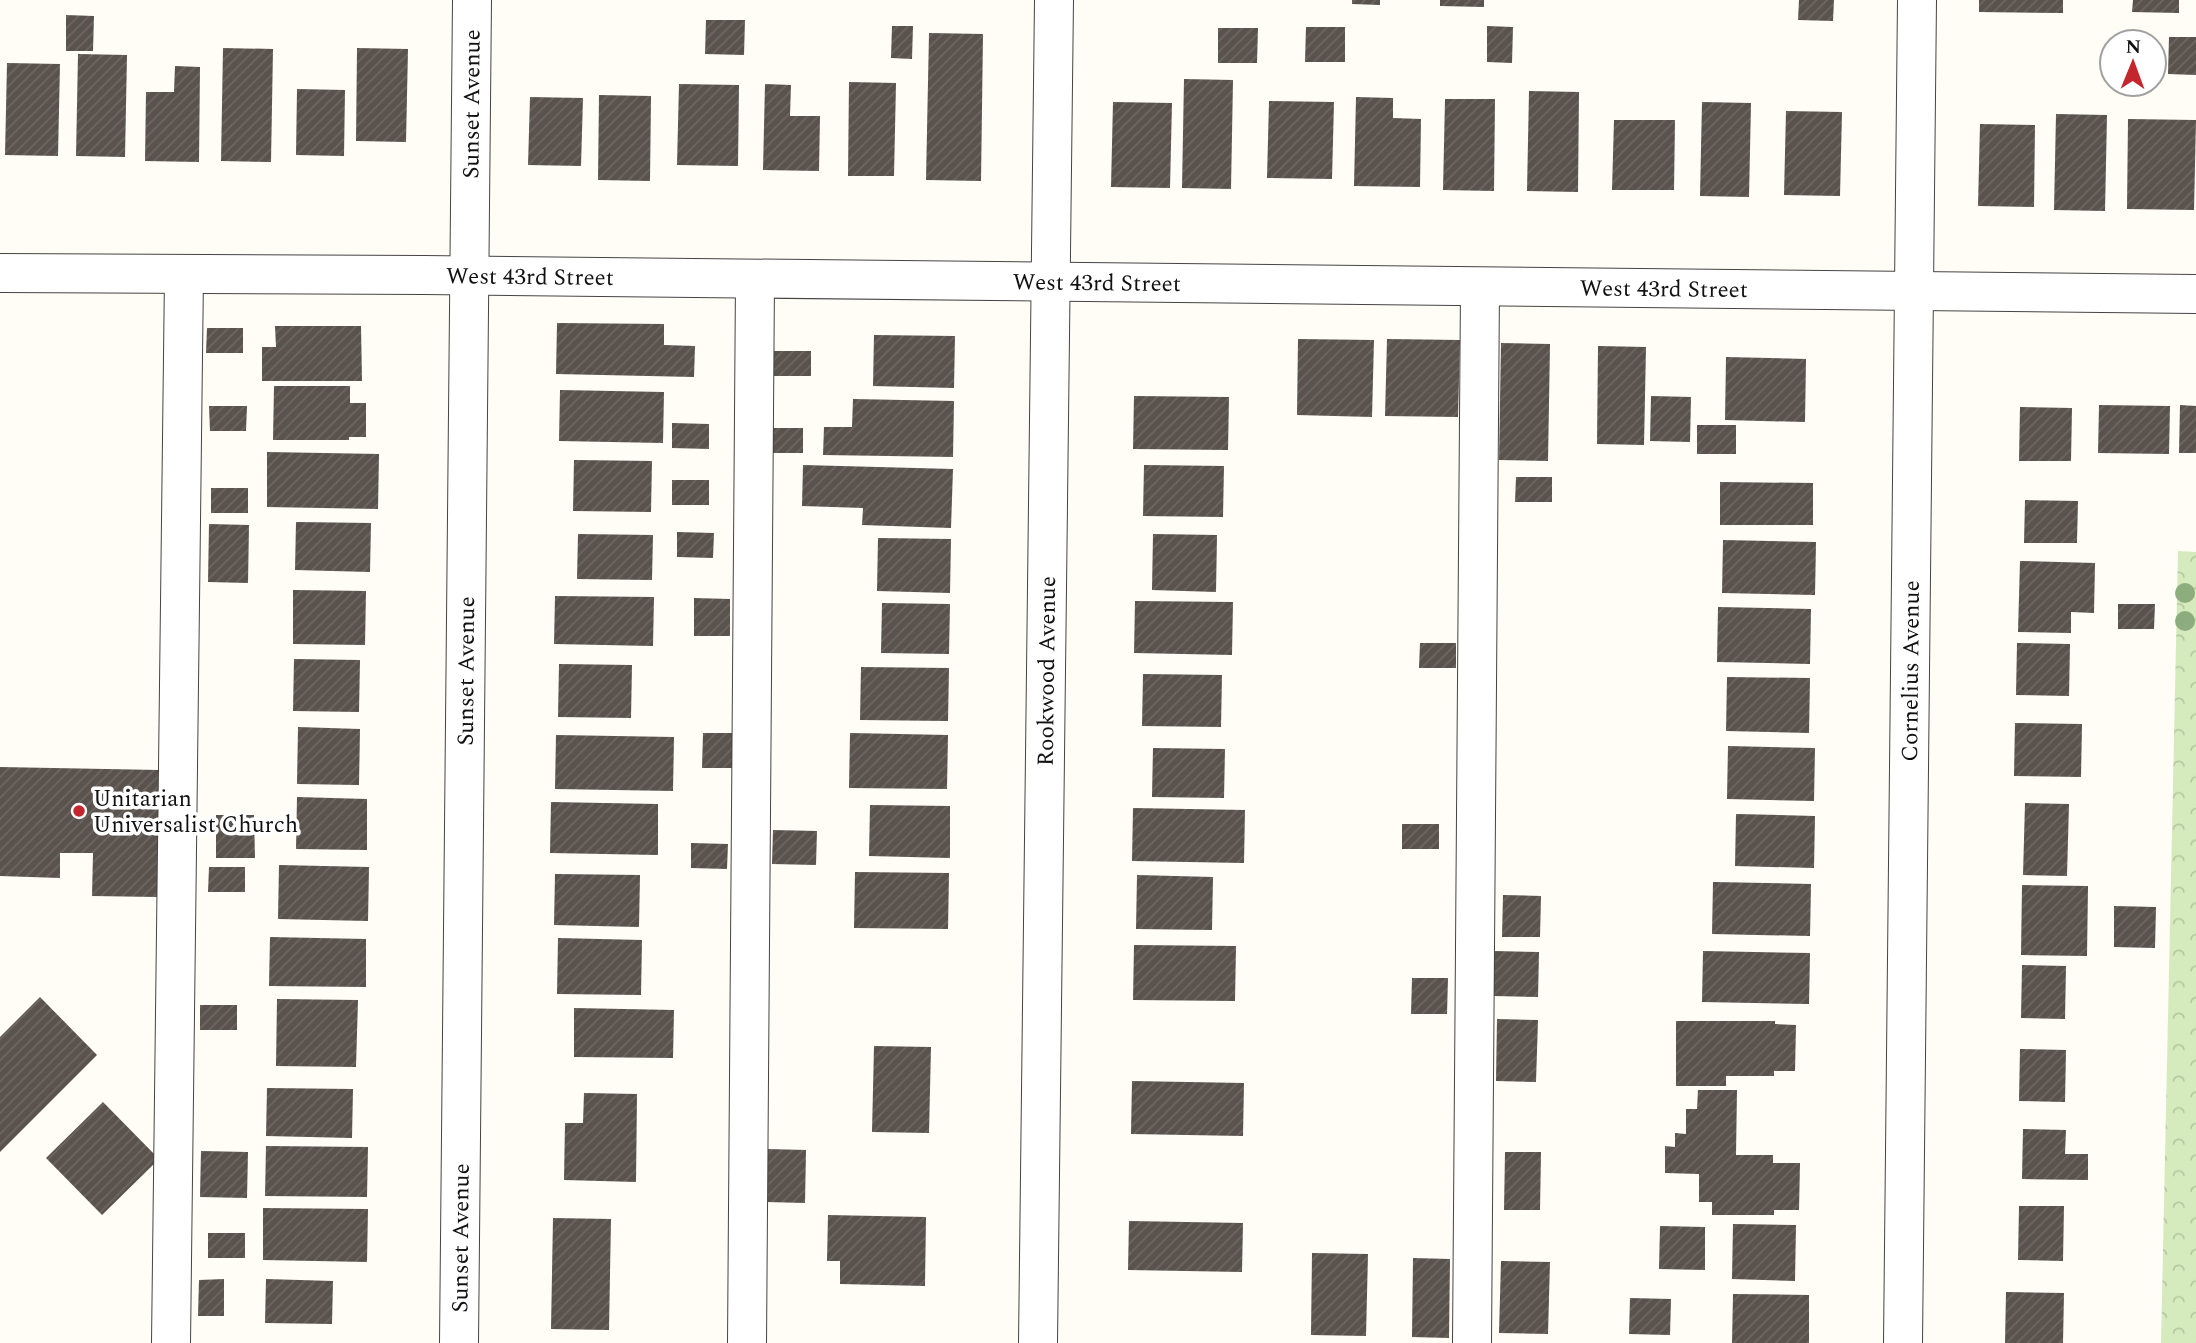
<svg xmlns="http://www.w3.org/2000/svg" width="2196" height="1343" viewBox="0 0 2196 1343" font-family="Spectral,serif">
	<style>
		.park { fill: url(#park-crowns) }
		.building { fill: url(#building-hatch) }
		.lines { fill: none; stroke-linecap: round; stroke-linejoin: round }
		.minor-casing { stroke: #444; stroke-width: 40 }
		.minor { stroke: #fff; stroke-width: 38 }
		.tree { fill: #8dad7f }
		.poi-dot { fill: #c4262e; stroke: #fff; stroke-width: 2.5 }
		.labels { text-anchor: middle; stroke-width: 7; stroke-linejoin: round; paint-order: stroke }
		.street-label { font-size: 23px; fill: #111; stroke: #fff }
		.poi-label { font-size: 23px; fill: #111; stroke: #fff; text-anchor: start }
	</style>
	<defs>
		<pattern id="park-crowns" width="20" height="18" patternUnits="userSpaceOnUse" patternTransform="scale(1.75)"><rect width="20" height="18" fill="#d5ebbd"/><path d="M2 6a3 3 0 1 1 6 0M12 15a3 3 0 1 1 6 0" fill="none" stroke="#b6c8a1"/></pattern>
		<pattern id="building-hatch" width="6" height="6" patternUnits="userSpaceOnUse" patternTransform="scale(1.75)"><rect width="6" height="6" fill="#5a524d"/><path d="M-1 1l2-2M0 6l6-6M5 7l2-2" fill="none" stroke="#6d6662"/></pattern>
	</defs>
	<rect width="100%" height="100%" fill="#fffdf5"/>
	<path class="park" d="M2178,551l18,1v791h-35z"/>
	<path class="building" d="M1352,0h28v5l-28,-1z
		M1440,0h44v7l-44,-1z
		M1799,0h35l-1,21 -35,-1z
		M1979,0h84v13l-84,-1z
		M2133,0h46v13l-47,-1z
		M66,15l28,1 -1,35h-27z
		M706,20h39l-1,35 -39,-1z
		M892,26h21l-1,33 -21,-1z
		M1487,26l26,1 -1,36 -25,-1z
		M1306,27h39v35h-40z
		M1218,28h40l-1,35h-39z
		M929,33l54,1 -2,147 -55,-1z
		M2169,37h27v38l-28,-1z
		M223,48l50,1 -2,113 -50,-1z
		M357,48l51,1 -2,93 -50,-1z
		M78,54l49,1 -2,102 -49,-1z
		M7,63l53,1 -2,92 -53,-1z
		M175,66l25,1 -1,95 -54,-1 1,-69h28z
		M1184,79l49,1 -2,109 -49,-1z
		M849,82l47,1 -2,93h-46z
		M679,84l60,1 -1,81 -61,-1z
		M765,84l26,1 -1,31h30l-1,55 -56,-1z
		M297,89l48,1 -1,66 -48,-1z
		M1529,91l50,1 -1,100 -51,-1z
		M599,95l52,1 -1,85 -52,-1z
		M530,97l53,1 -2,68 -53,-1z
		M1356,97l37,1v20l28,1 -1,68 -66,-1z
		M1445,99h50l-1,92 -51,-1z
		M1269,101l65,1 -2,77 -65,-1z
		M1113,102l59,1 -2,85 -59,-1z
		M1702,102l49,1 -2,94 -49,-1z
		M1786,111l56,1 -2,84 -56,-1z
		M2056,114l51,1 -2,96 -51,-1z
		M2128,119l68,1 -2,90 -67,-1z
		M1614,120h61l-1,70h-62z
		M1980,124l55,1 -1,82 -56,-1z
		M557,323l107,1v21l31,1 -1,31 -138,-3z
		M275,326h86l1,55h-100v-34h14z
		M207,328h36v25h-37z
		M874,335l81,1 -1,52 -81,-2z
		M1298,339l76,1 -2,77 -75,-2z
		M1387,339l73,1 -2,77 -73,-1z
		M1501,343l49,1 -2,117 -49,-1z
		M1598,346l48,1 -2,98 -47,-1z
		M774,351h37v25h-37z
		M1726,357l80,2 -1,63 -80,-2z
		M274,386h76v17h16v34h-17v3h-76z
		M560,390l104,2 -1,51 -104,-2z
		M1134,396l95,1 -1,53 -95,-1z
		M1651,396l40,1 -1,45 -40,-1z
		M853,399l101,2 -1,56 -130,-2 1,-28h28z
		M2099,405l71,1 -1,48 -71,-1z
		M2180,405l16,1v47h-17z
		M209,406h38l-1,25h-36z
		M2020,407l52,1 -1,53h-52z
		M672,423l37,1v25l-37,-1z
		M1697,425h39v29h-39z
		M766,428h37v25h-37z
		M267,452l112,2 -1,55 -111,-2z
		M574,460l78,1 -1,51 -78,-1z
		M803,465l150,4 -2,59 -89,-3 1,-17 -61,-2z
		M1144,465l80,1 -1,51 -80,-1z
		M1516,477h36v25h-37z
		M672,480h37v25h-37z
		M1720,482l93,1v42h-93z
		M211,488h37v25h-37z
		M2025,500l53,1 -1,42h-53z
		M296,522l75,1 -1,49 -75,-2z
		M209,524l40,1 -1,58 -40,-1z
		M677,532l37,1 -1,25 -36,-1z
		M578,534l75,1 -1,45 -75,-1z
		M1153,534l64,1 -1,57 -64,-2z
		M878,538l73,1 -1,54 -73,-2z
		M1723,540l93,2 -1,53 -93,-2z
		M2020,561l75,2 -1,50 -23,-1v21l-53,-1z
		M293,590l73,1 -1,54 -72,-1z
		M555,596l99,1 -1,49 -99,-2z
		M694,598l36,1v37h-36z
		M1135,601l98,1 -1,53 -98,-2z
		M882,603l68,1 -1,50 -68,-1z
		M2118,604h37l-1,25h-36z
		M1718,607l93,2 -1,55 -93,-2z
		M1420,643h36v25h-37z
		M2017,643l53,1 -1,52 -53,-1z
		M294,659l66,1 -1,52 -66,-1z
		M559,664l73,1 -1,53 -73,-1z
		M861,667l88,1 -1,53 -88,-1z
		M1143,674l79,1 -1,52 -79,-1z
		M1727,677l83,1 -1,55 -83,-2z
		M2015,723l67,1 -1,53 -67,-1z
		M298,727l62,2 -1,56 -62,-1z
		M703,733h33v35h-34z
		M850,733l98,2 -1,54 -98,-1z
		M556,735l118,2 -1,54 -118,-2z
		M1728,746l87,2 -1,53 -87,-2z
		M1153,748l72,1 -1,49 -72,-1z
		M0,767l159,3 -2,127 -65,-1 1,-43h-33v25l-60,-2z
		M297,797l70,2v51l-71,-1z
		M551,802l107,2v51l-108,-2z
		M2025,803l44,1 -2,72 -44,-1z
		M870,805l80,1v52l-81,-2z
		M1133,808l112,2 -1,53 -112,-2z
		M1736,814l79,2 -1,52 -79,-2z
		M216,815h38l1,43h-39z
		M1402,824h37v25h-37z
		M773,830l44,1 -1,34 -44,-1z
		M691,843l37,1 -1,25 -36,-1z
		M279,865l90,2 -1,54 -90,-2z
		M209,867h36v25h-37z
		M855,872l94,1 -1,56 -94,-1z
		M555,874l85,1 -1,52 -85,-2z
		M1137,875l76,2 -1,53 -76,-1z
		M1713,882l98,2 -1,52 -98,-2z
		M2022,885l66,1 -1,70 -66,-1z
		M1503,895l38,1 -1,41h-38z
		M2114,906l42,1 -1,41 -41,-1z
		M270,937l96,2v48l-97,-1z
		M558,938l84,2 -1,55 -84,-1z
		M1134,945l102,1 -1,55 -102,-1z
		M1494,951l45,1 -1,45 -44,-1z
		M1703,951l107,2 -1,51 -107,-2z
		M2022,965l44,1 -1,53 -44,-1z
		M1412,978h36l-1,36h-36z
		M40,997l57,58 -97,97v-115z
		M277,999l81,1 -2,67 -80,-1z
		M200,1005h37v25h-37z
		M574,1008l100,2 -1,48 -99,-1z
		M1497,1019l41,1 -2,62 -40,-1z
		M1676,1021h99v3l21,1 -1,46h-21v5h-48v10h-50z
		M874,1046l57,1 -2,86 -57,-1z
		M2020,1049l46,1 -1,52 -46,-1z
		M1132,1081l112,2 -1,53 -112,-2z
		M267,1088l86,1 -1,49 -86,-2z
		M1698,1090h39l-1,65h37v8h27l-1,47h-25v5h-62v-13h-13v-28l-34,-1v-27l10,1v-14l11,1v-25h11z
		M584,1093l53,1 -1,88 -72,-2 1,-57h18z
		M103,1102l56,57 -57,56 -56,-57z
		M2023,1129l43,1 -1,24h23v26l-66,-1z
		M266,1146l102,1 -1,50 -102,-1z
		M767,1149l39,1 -1,53 -39,-1z
		M201,1151l47,1 -1,46 -47,-1z
		M1505,1152h36l-1,58h-36z
		M2019,1206h45l-1,55 -45,-1z
		M263,1208l105,1 -1,53 -104,-2z
		M828,1215l98,2 -1,69 -85,-2v-23h-13z
		M553,1218l58,1 -2,111 -58,-1z
		M1129,1221l114,2 -1,49 -114,-2z
		M1733,1224l63,1 -1,56 -63,-2z
		M1660,1226l45,1v43l-46,-1z
		M208,1233h37v25h-37z
		M1312,1253l56,1 -2,82 -55,-1z
		M1413,1258l37,1 -1,79 -37,-1z
		M1501,1261l49,1 -2,72 -49,-1z
		M224,1279v37h-26l1,-36z
		M266,1279l67,2 -1,43 -67,-1z
		M2006,1292l58,1 -1,50h-58z
		M1733,1294l76,1v48h-77z
		M1630,1298l41,1 -1,36 -41,-1z"/>
	<g class="lines">
		<g class="minor-casing">
			<g id="minor">
				<path id="s1" d="M0,273l424,2 1772,19"/>
				<path d="M171,1343l13,-1069"/>
				<path id="s2" d="M459,1343l13,-1343"/>
				<path d="M747,1343l8,-1063"/>
				<path id="s3" d="M1038,1343l16,-1343"/>
				<path d="M1472,1343l8,-1056"/>
				<path id="s4" d="M1903,1343l14,-1343"/>
			</g>
		</g>
		<use href="#minor" class="minor"/>
	</g>
	<g class="tree">
		<circle cx="2185" cy="593" r="10"/>
		<circle cx="2185" cy="621" r="10"/>
	</g>
	<circle class="poi-dot" cx="79" cy="811" r="7"/>
	<g class="labels">
		<g class="street-label">
			<text dy="8" stroke="none"><textPath href="#s2" startOffset="1239">Sunset Avenue</textPath></text>
			<text dy="8" stroke="none"><textPath href="#s1" startOffset="530">West 43rd Street</textPath></text>
			<text dy="8" stroke="none"><textPath href="#s1" startOffset="1097">West 43rd Street</textPath></text>
			<text dy="8" stroke="none"><textPath href="#s1" startOffset="1664">West 43rd Street</textPath></text>
			<text dy="8" stroke="none"><textPath href="#s2" startOffset="672">Sunset Avenue</textPath></text>
			<text dy="8" stroke="none"><textPath href="#s4" startOffset="672">Cornelius Avenue</textPath></text>
			<text dy="8" stroke="none"><textPath href="#s3" startOffset="672">Rookwood Avenue</textPath></text>
			<text dy="8" stroke="none"><textPath href="#s2" startOffset="105">Sunset Avenue</textPath></text>
		</g>
		<g class="poi-label">
			<text x="93" y="806">Unitarian<tspan x="93" dy="26">Universalist Church</tspan></text>
		</g>
	</g>
	<g transform="translate(2133 63) rotate(1)"><circle r="33" fill="#ffffff" stroke="#a0a0a0" stroke-width="2"/>
	<path d="M0-5L12 26L0 18L-12 26Z" fill="#c4262e"/>
	<text y="-10" font-size="19" font-weight="bold" text-anchor="middle" fill="#111111">N</text>
	</g>
</svg>
